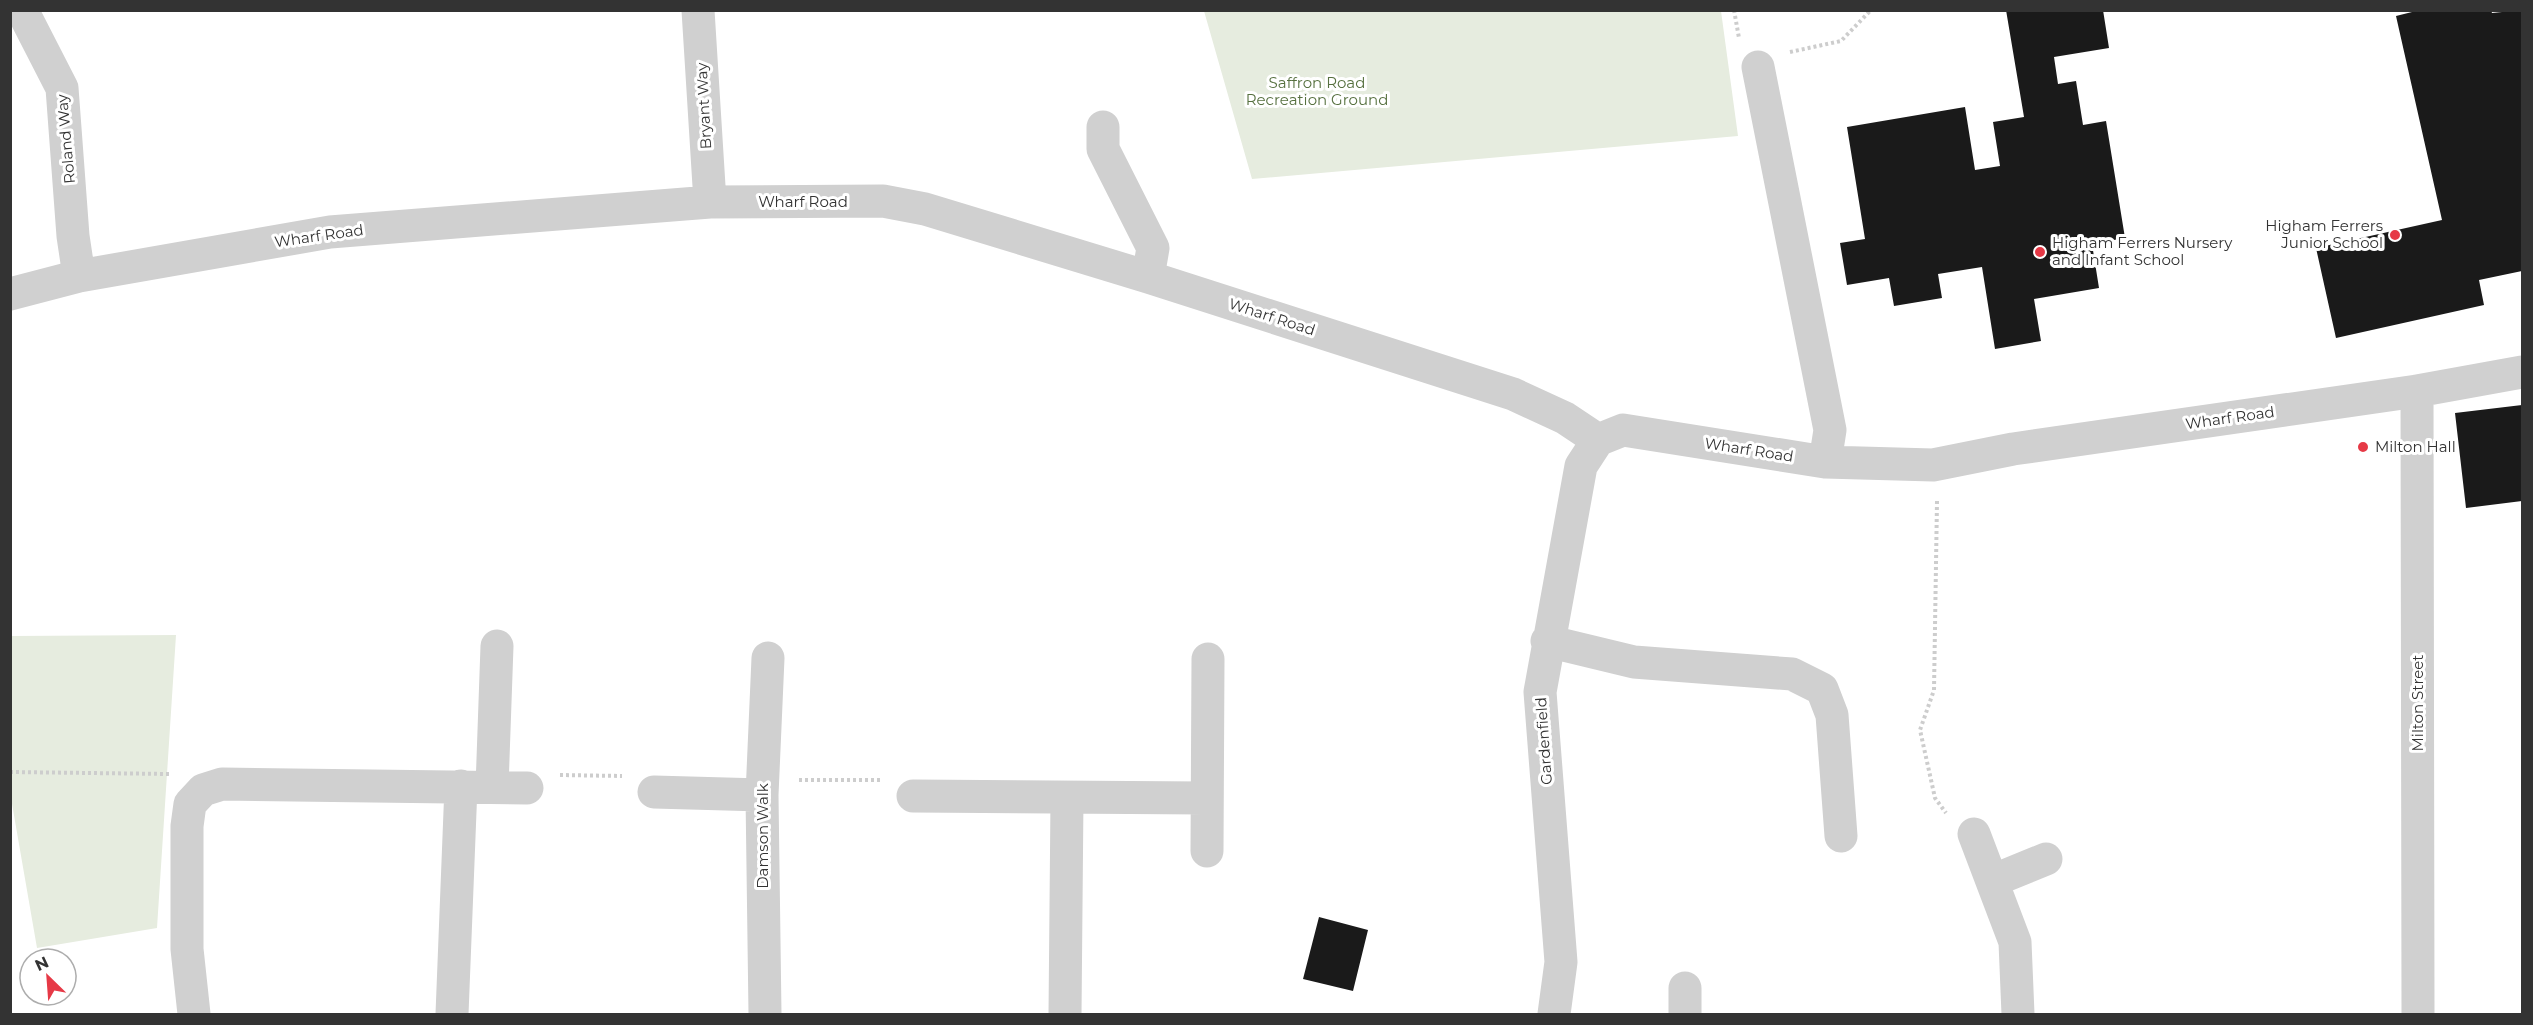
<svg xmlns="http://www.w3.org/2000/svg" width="2533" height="1025" viewBox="0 0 2533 1025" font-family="Montserrat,sans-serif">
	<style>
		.green { fill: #e6ecdf }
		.building { fill: #1a1a1a }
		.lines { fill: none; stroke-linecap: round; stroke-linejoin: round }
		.path { stroke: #cdcdcd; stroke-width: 4; stroke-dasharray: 3 3; stroke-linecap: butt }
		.minor { stroke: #d0d0d0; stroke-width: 33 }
		.poi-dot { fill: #e63946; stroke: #fff; stroke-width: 2 }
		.labels { text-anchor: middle; stroke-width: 6; stroke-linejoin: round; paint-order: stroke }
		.park-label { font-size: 15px; fill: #56703f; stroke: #fff }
		.street-label { font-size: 15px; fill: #333; stroke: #fff }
		.poi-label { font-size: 15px; fill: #333; stroke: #fff; text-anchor: start }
	</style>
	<rect width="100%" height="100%" fill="#fff"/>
	<path class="green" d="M1204,11h517l17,125 -486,43z
		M176,635l-19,293 -120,20 -26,-150v-162z"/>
	<path class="building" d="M2006,10h97l6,38 -55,9 4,27 18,-3 7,44 23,-4 19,117 -33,6 7,44 -65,11 7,42 -46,8 -13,-82 -44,7 4,24 -48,8 -5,-28 -42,7 -7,-42 25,-4 -18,-112 118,-20 10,63 25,-4 -7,-44 31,-5z
		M2420,10h71l1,3 30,-3v261l-43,9 5,25 -148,33 -20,-90 126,-28 -46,-204z
		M2522,405v96l-56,7 -11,-95z
		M1319,917l49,13 -15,61 -50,-12z"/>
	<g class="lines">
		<path class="path" d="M1734,10l5,28
			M1790,52l51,-11 30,-31
			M1937,501l-3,189 -14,40 15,68 11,15
			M10,772l159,2
			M560,775l62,1
			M799,780h82"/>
		<path class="minor" d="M22,10l40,78 11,148 6,40
			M698,10l12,192
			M1758,67l72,363 -5,32
			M1103,127v22l50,99 -5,29
			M10,294l69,-18 251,-44 380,-30 173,-1 42,8 223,68 365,117 52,24 33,22 25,-10 202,32 108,3 80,-16 404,-58 105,-19
			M2417,391l1,623
			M1547,641l87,21 158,12 30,15 10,26 9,121
			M492,787l5,-141
			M654,792l108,3
			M913,796l292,2
			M1974,834l41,108 3,72
			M1207,851l1,-192
			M1992,881l54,-22
			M194,1014l-7,-65v-123l3,-22 13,-14 19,-6 305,4
			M452,1014l9,-228
			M765,1014l-3,-219 6,-137
			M1065,1014l2,-216
			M1554,1014l7,-52 -21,-270 41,-226 17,-26
			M1685,1014v-26"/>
	</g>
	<g class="poi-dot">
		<circle cx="2395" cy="235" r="6"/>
		<circle cx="2040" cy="252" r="6"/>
		<circle cx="2363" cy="447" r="6"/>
	</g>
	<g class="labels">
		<g class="park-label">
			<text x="1317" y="88">Saffron Road<tspan x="1317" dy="17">Recreation Ground</tspan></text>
		</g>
		<g class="street-label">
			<text transform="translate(704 106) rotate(-93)" y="5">Bryant Way</text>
			<text transform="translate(66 139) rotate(-95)" y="5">Roland Way</text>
			<text x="803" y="207">Wharf Road</text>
			<text transform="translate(319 236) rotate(-8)" y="5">Wharf Road</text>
			<text transform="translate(1272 317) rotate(18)" y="5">Wharf Road</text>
			<text transform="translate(2230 418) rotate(-8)" y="5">Wharf Road</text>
			<text transform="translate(1749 450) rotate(9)" y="5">Wharf Road</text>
			<text transform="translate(2418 703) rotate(-90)" y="5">Milton Street</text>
			<text transform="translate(1544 741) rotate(-94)" y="5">Gardenfield</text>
			<text transform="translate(763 836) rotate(-90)" y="5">Damson Walk</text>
		</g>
		<g class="poi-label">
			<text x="2383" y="231" text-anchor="end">Higham Ferrers<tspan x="2383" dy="17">Junior School</tspan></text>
			<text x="2052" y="248">Higham Ferrers Nursery<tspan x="2052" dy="17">and Infant School</tspan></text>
			<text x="2375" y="452">Milton Hall</text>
		</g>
	</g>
	<rect width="2533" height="1025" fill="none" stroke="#333333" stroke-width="24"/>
	<g transform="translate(48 977) rotate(335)"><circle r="28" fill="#ffffff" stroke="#adadad" stroke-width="1.5"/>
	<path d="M0-4.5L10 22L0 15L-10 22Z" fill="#e63946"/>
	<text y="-9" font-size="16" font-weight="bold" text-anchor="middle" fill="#333333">N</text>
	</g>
</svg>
